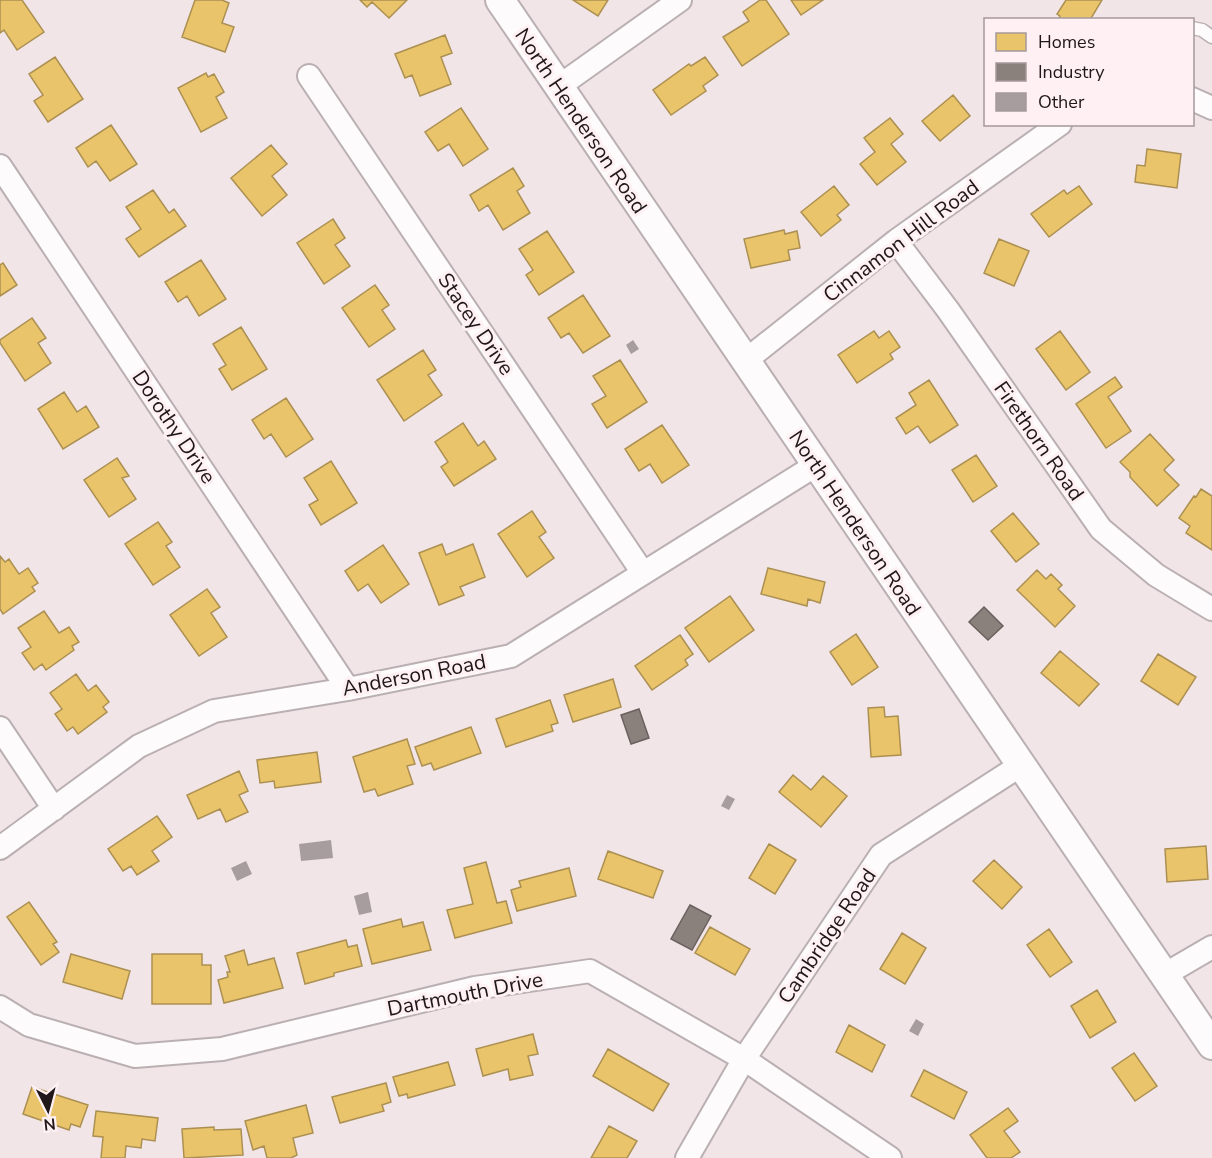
<svg xmlns="http://www.w3.org/2000/svg" width="1212" height="1158" viewBox="0 0 1212 1158" font-family="'Nunito Sans',sans-serif">
	<style>
		.homes { fill: #e9c46a; stroke: #ac9052; stroke-width: 1.5 }
		.industry { fill: #8a817c; stroke: #6a615e; stroke-width: 1.5 }
		.building { fill: #a79d9f }
		.lines { fill: none; stroke-linecap: round; stroke-linejoin: round }
		.service-casing { stroke: #bab0b3; stroke-width: 15 }
		.minor-casing { stroke: #bab0b3; stroke-width: 26 }
		.tertiary-casing { stroke: #bab0b3; stroke-width: 32 }
		.service { stroke: #fdfbfc; stroke-width: 12 }
		.minor { stroke: #fdfbfc; stroke-width: 22 }
		.tertiary { stroke: #fdfbfc; stroke-width: 28 }
		.labels { text-anchor: middle; stroke-width: 6; stroke-linejoin: round; paint-order: stroke }
		.street-label { font-size: 21px; fill: #1f1719; stroke: #fef0f3 }
	</style>
	<rect width="100%" height="100%" fill="#f2e5e8"/>
	<path class="homes" d="M0,0h22l22,32 -27,18 -13,-20 -4,3z
		M195,0h27l7,3 -7,20 12,4 -9,25 -43,-15z
		M360,0h47l-18,18 -17,-16 -5,5z
		M573,0h35l-10,16z
		M760,0h6l23,34 -47,32 -19,-29 26,-16 -6,-9z
		M791,0h32l-22,15z
		M1066,0h36l-12,20h-32l2,-4 -3,-2z
		M445,35l7,18 -11,4 10,27 -31,12 -8,-21 -7,3 -10,-24z
		M55,57l28,42 -35,23 -14,-21 9,-6 -14,-21z
		M705,57l13,18 -15,11 3,5 -35,24 -18,-25 36,-26 2,2z
		M206,73l2,4 6,-3 10,18 -8,5 11,21 -26,14 -23,-44z
		M953,95l17,21 -30,25 -18,-20z
		M461,108l27,41 -25,17 -14,-22 -11,7 -13,-19z
		M890,118l13,16 -12,10 15,18 -29,23 -17,-21 15,-12 -11,-14z
		M111,125l26,39 -27,17 -14,-20 -8,6 -12,-19z
		M271,145l16,19 -15,12 15,19 -25,21 -31,-38z
		M1147,149l34,5 -4,34 -42,-6 2,-17 8,1z
		M513,168l11,18 -7,5 13,22 -27,17 -15,-25 -9,6 -9,-16z
		M834,186l15,19 -12,10 4,5 -20,16 -20,-24z
		M1079,186l13,18 -43,33 -18,-23 33,-24 3,4z
		M153,190l16,23 5,-4 12,17 -47,31 -13,-18 15,-10 -15,-22z
		M333,219l12,19 -10,7 15,21 -26,18 -27,-41z
		M784,230l1,4 12,-3 3,17 -12,2 2,10 -39,8 -7,-29z
		M547,231l27,41 -35,23 -13,-20 7,-5 -14,-21z
		M999,239l30,12 -15,35 -30,-13z
		M201,260l25,39 -27,17 -12,-20 -9,6 -13,-20z
		M3,263l14,22 -17,11v-31z
		M375,285l14,20 -7,5 13,19 -26,18 -27,-39z
		M583,295l27,41 -27,17 -14,-20 -8,5 -13,-20z
		M32,318l14,20 -8,5 13,20 -26,18 -25,-38v-3z
		M241,327l26,42 -35,21 -13,-21 7,-4 -13,-21z
		M874,331l5,7 10,-7 11,16 -10,7 3,5 -36,24 -19,-28z
		M1060,331l30,41 -24,18 -30,-41z
		M423,350l13,20 -8,5 14,20 -38,26 -27,-41z
		M620,360l27,42 -40,26 -15,-24 14,-8 -13,-20z
		M1115,377l7,10 -14,10 23,34 -25,17 -30,-44z
		M929,380l29,45 -28,18 -12,-17 -12,8 -10,-16 20,-13 -7,-12z
		M64,392l13,20 9,-6 13,21 -36,22 -25,-40z
		M286,398l27,41 -27,18 -15,-23 -7,5 -12,-19z
		M463,423l15,23 6,-5 12,18 -42,27 -13,-19 7,-5 -13,-20z
		M662,425l27,40 -27,18 -12,-19 -11,7 -14,-22z
		M1150,434l24,26 -10,10 15,15 -22,21 -27,-29v-5l-10,-10z
		M976,455l21,31 -24,16 -21,-32z
		M117,458l12,18 -7,2 14,21 -27,18 -25,-37z
		M331,461l26,42 -36,22 -12,-20 9,-5 -14,-22z
		M1201,489l11,7v54l-26,-17 4,-7 -11,-8 15,-22 2,1z
		M532,511l14,21 -7,5 15,21 -27,19 -29,-43z
		M1013,513l26,31 -23,18 -25,-31z
		M158,522l14,20 -6,4 14,21 -27,18 -28,-41z
		M442,544l4,11 27,-11 12,33 -25,10 4,8 -25,10 -20,-52z
		M383,545l26,39 -28,19 -13,-19 -10,7 -13,-20z
		M0,556l5,6 4,-3 10,15 9,-6 10,15 -6,4 3,4 -32,23 -3,-5z
		M768,568l57,14 -5,21 -12,-4 -1,7 -46,-12z
		M1037,570l9,9 5,-5 11,11 -4,4 17,17 -20,21 -38,-37z
		M207,589l13,18 -9,6 16,24 -28,19 -29,-41z
		M730,596l24,34 -45,32 -24,-34z
		M44,611l15,22 10,-6 10,15 -7,4 2,4 -28,20 -4,-6 -8,6 -12,-17 9,-6 -13,-19z
		M856,634l22,33 -26,18 -22,-33z
		M680,635l13,19 -8,6 3,5 -36,25 -17,-24z
		M1060,651l39,33 -20,22 -38,-33z
		M1158,654l38,23 -18,28 -37,-24z
		M76,674l12,17 8,-6 13,17 -6,5 4,5 -29,22 -5,-7 -6,4 -12,-17 7,-5 -12,-16z
		M613,679l8,28 -48,15 -9,-27z
		M550,700l8,23 -7,2 2,6 -47,16 -10,-28z
		M884,707l1,10 13,-1 3,39 -30,2 -3,-49z
		M471,727l10,26 -47,17 -3,-7 -9,3 -7,-19z
		M407,739l8,25 -8,2 6,18 -35,12 -3,-7 -11,3 -11,-35z
		M317,752l4,30 -46,6 -1,-7 -14,2 -3,-23z
		M239,771l9,20 -9,4 9,17 -22,10 -6,-13 -22,10 -11,-24z
		M793,775l18,15 12,-14 24,20 -26,31 -42,-35z
		M157,816l15,21 -20,14 7,10 -22,14 -6,-9 -8,5 -15,-22z
		M769,844l27,16 -21,34 -26,-16z
		M1206,846l2,33 -41,3 -2,-33z
		M608,851l55,20 -10,27 -55,-19z
		M994,860l28,27 -20,22 -29,-28z
		M486,862l11,41 9,-2 6,22 -57,15 -8,-28 26,-6 -9,-36z
		M569,868l7,28 -59,15 -6,-21 10,-3 -2,-6z
		M29,902l28,40 -4,2 6,8 -18,13 -34,-48z
		M401,919l2,8 20,-5 8,28 -59,14 -9,-35z
		M710,927l40,22 -15,26 -40,-22z
		M1049,929l23,33 -22,15 -23,-32z
		M902,933l24,15 -21,36 -25,-15z
		M346,940l2,7 9,-2 5,21 -28,7v3l-29,8 -8,-31z
		M244,950l4,15 26,-7 9,30 -59,15 -6,-23 10,-3 -1,-5h3l-5,-16z
		M71,954l59,17 -8,28 -59,-17z
		M152,954h50v11h9v39h-59z
		M1097,990l19,32 -26,16 -19,-32z
		M849,1025l36,20 -13,27 -36,-20z
		M533,1034l5,20 -10,2 5,19 -23,5 -2,-11 -25,7 -7,-27z
		M608,1049l61,35 -16,27 -60,-35z
		M1134,1053l23,33 -22,15 -23,-33z
		M448,1062l7,23 -47,13 -1,-4 -8,2 -6,-19z
		M924,1070l43,22 -13,27 -43,-23z
		M386,1083l5,19 -9,3 2,6 -44,12 -8,-26z
		M32,1087l56,18 -8,22 -9,-3 -2,6 -46,-16z
		M306,1105l7,28 -20,5 4,17 -6,3h-24l-3,-12 -11,4 -8,-29z
		M1008,1108l10,13 -14,10 16,21 -9,6h-24l-17,-23z
		M96,1111l62,7 -3,23 -13,-2 -1,9 -15,-2 -1,12h-24l2,-21 -10,-1z
		M609,1126l28,15 -10,17h-36z
		M214,1127v3l27,-1 2,26 -59,3 -2,-29z"/>
	<path class="industry" d="M984,607l19,19 -15,14 -19,-18z
		M639,709l10,29 -18,6 -10,-29z
		M690,905l21,11 -19,34 -21,-11z"/>
	<path class="building" d="M633,340l6,9 -8,5 -5,-9z
		M727,795l8,4 -6,11 -8,-4z
		M331,840l2,18 -32,3 -2,-17z
		M246,861l6,13 -15,7 -6,-13z
		M368,892l4,20 -13,3 -5,-19z
		M916,1019l8,5 -6,12 -9,-5z"/>
	<g class="lines">
		<g class="service-casing">
			<path id="service" d="M1192,28l10,2 10,7"/>
		</g>
		<g class="minor-casing">
			<path id="minor" d="M309,76l334,497
				M558,87l122,-87
				M1192,99l20,9
				M0,166l348,523
				M896,241l52,69 153,219 55,46 56,34
				M745,361l151,-120 164,-117
				M0,728l54,81
				M0,848l139,-102 75,-35 134,-22 163,-33 305,-191
				M1164,975l48,-28
				M0,1007l29,18 106,31 87,-7 253,-61 115,-17 154,88 146,99
				M687,1158l57,-99 137,-204 140,-90"/>
		</g>
		<g class="tertiary-casing">
			<path id="tertiary" d="M500,0l712,1045"/>
		</g>
		<use href="#service" class="service"/>
		<use href="#minor" class="minor"/>
		<use href="#tertiary" class="tertiary"/>
	</g>
	<g class="labels">
		<g class="street-label">
			<text transform="translate(581 121) rotate(56)" y="7">North Henderson Road</text>
			<text transform="translate(901 241) rotate(-37)" y="7">Cinnamon Hill Road</text>
			<text transform="translate(476 324) rotate(56)" y="7">Stacey Drive</text>
			<text transform="translate(174 427) rotate(56)" y="7">Dorothy Drive</text>
			<text transform="translate(1039 441) rotate(55)" y="7">Firethorn Road</text>
			<text transform="translate(855 523) rotate(56)" y="7">North Henderson Road</text>
			<text transform="translate(414 675) rotate(-11)" y="7">Anderson Road</text>
			<text transform="translate(827 936) rotate(-56)" y="7">Cambridge Road</text>
			<text transform="translate(465 994) rotate(-11)" y="7">Dartmouth Drive</text>
		</g>
	</g>
	<rect x="984" y="18" width="210" height="108" fill="#fef0f3" stroke="#a5999c" stroke-width="1.5"/>
	<rect x="996" y="33" width="30" height="18" fill="#e9c46a" stroke="#a5999c" stroke-width="1.5"/>
	<text x="1038" y="48" font-size="18" fill="#1f1719">Homes</text>
	<rect x="996" y="63" width="30" height="18" fill="#8a817c" stroke="#a5999c" stroke-width="1.5"/>
	<text x="1038" y="78" font-size="18" fill="#1f1719">Industry</text>
	<rect x="996" y="93" width="30" height="18" fill="#a79d9f" stroke="#a5999c" stroke-width="1.5"/>
	<text x="1038" y="108" font-size="18" fill="#1f1719">Other</text>
	<g transform="translate(48 1110) rotate(174)" stroke="#fef0f3" stroke-width="4.5" paint-order="stroke">
	<path d="M0-4.5L10 22L0 15L-10 22Z" fill="#1f1719"/>
	<text y="-9" font-size="16" font-weight="bold" text-anchor="middle" fill="#1f1719">N</text>
	</g>
</svg>
